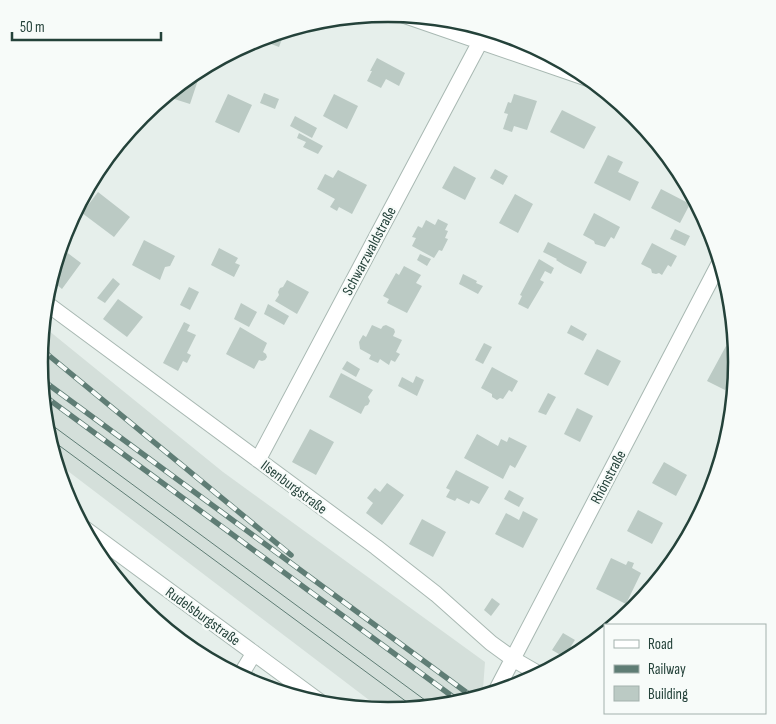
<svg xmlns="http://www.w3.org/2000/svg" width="776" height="724" viewBox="0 0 776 724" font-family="'Sofia Sans Condensed',sans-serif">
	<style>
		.built { fill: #d4dfda }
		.building { fill: #bbcac4 }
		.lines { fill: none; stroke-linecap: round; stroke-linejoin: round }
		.street-casing { stroke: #a8b8b2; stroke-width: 17 }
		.street { stroke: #fff; stroke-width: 15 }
		.tram { stroke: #5f7d75; stroke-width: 1 }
		.rail-casing { stroke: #5f7d75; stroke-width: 5.5 }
		.rail { stroke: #f7fbf9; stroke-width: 4; stroke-dasharray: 11; stroke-linecap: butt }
		.labels { text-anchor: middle; stroke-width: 4.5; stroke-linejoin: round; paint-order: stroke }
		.street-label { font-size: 15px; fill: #24423a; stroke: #f7fbf9 }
		.rim { fill: none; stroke: #24423a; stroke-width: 2.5 }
	</style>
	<rect width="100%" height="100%" fill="#e6efeb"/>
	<path class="built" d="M43,326l180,146 262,190 -2,27 -6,8 -21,7 -68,6 -15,-7 -317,-241 -10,-32 -6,-68z"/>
	<path class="building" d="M285,31l-6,16 -21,-8z
		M252,42l-3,8 -7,-3z
		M377,58l28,15 -6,13 -13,-7 -5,9 -14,-7 5,-10h-2z
		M189,77l9,3 -8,24 -22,-7 -2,6 -6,-2z
		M264,93l15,6 -4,10 -15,-6z
		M228,94l24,11 -13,28 -24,-11z
		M334,94l24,12 -11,23 -24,-13z
		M514,94l23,7 -10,29 -13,-4 -2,6 -9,-3 5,-15 -4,-1 4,-11 3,1z
		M562,110l34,17 -12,22 -34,-17z
		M295,116l22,12 -5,10 -22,-12z
		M299,133l24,13 -5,8 -15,-7 3,-5 -9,-4z
		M608,155l15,7 -5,10 21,10 -9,19 -36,-18z
		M454,166l22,12 -11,22 -23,-12z
		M495,169l13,7 -5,9 -13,-7z
		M338,170l29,15 -15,29 -13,-7 -2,4 -7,-4 5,-8 -18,-10 8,-15 8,4z
		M661,189l29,15 -10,19 -29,-15z
		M98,192l32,25 -16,20 -32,-24z
		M515,194l18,10 -15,29 -19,-10z
		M594,213l26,14 -6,12 -3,-2 -6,10 -10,-3 -1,-3 -11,-6z
		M438,219l10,5 -3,6 3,1 -3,7 3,1 -6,12 -3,-1 -5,8 -22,-12 4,-8 -4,-1 6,-11 4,2 4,-8 9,5z
		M675,229l15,7 -5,10 -15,-7z
		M144,240l31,16 -5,10 -5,1 -5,13 -28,-15z
		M548,242l39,20 -6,12 -17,-9 -8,-5 1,-1 -14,-7z
		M652,243l25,13 -6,11 -3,-2 -6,10 -3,-2 -3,1 -4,-1 -1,-4 -10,-5z
		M61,248l20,15 -19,26 -11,-9z
		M219,248l19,10 -3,5 5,2 -6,12 -23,-12z
		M420,254l11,5 -4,7 -10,-6z
		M539,259l15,9 -3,6 -6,-3 -5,9 4,2 -16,27 -10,-5 4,-8 -2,-1z
		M404,266l17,9 -5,8 6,3 -15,27 -20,-10 2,-4 -6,-3 13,-23 3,2z
		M463,274l14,7 -1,2 7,3 -5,8 -19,-10z
		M113,278l7,6 -15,19 -8,-5z
		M287,280l22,12 -12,22 -22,-13 4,-6 -1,-3 2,-4 3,-1z
		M189,287l10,5 -9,18 -10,-5z
		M118,299l25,18 -16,20 -24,-18z
		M241,303l16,9 -8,15 -15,-8z
		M268,304l21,12 -5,9 -20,-11z
		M184,322l6,3 -3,6 9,4 -9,18 4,2 -4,8 -4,-2 -5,10 -15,-8z
		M372,325l9,4 2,-3 3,-1 8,4 1,3 -2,4 9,4 -6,12 4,2 -5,8 -4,-2 -2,5 -9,-6 -2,4 -9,-4 2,-4 -11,-6 -1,-7 4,-7 3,2z
		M571,325l16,9 -4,7 -16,-8z
		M240,327l27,16 -4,9 3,2 1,3 -2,3 -3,1 -3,-1 -5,9 -28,-15z
		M484,343l8,4 -9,17 -8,-4z
		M726,346l9,5 1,11 -1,14 -2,-1 -8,15 -18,-9z
		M597,349l24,12 -13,25 -24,-12z
		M347,361l13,8 -4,8 -14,-8z
		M492,367l26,14 -6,11 -3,-2 -6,9 -3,-1 -3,2 -5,-3v-3l-11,-6z
		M341,373l32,17 -5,7 2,4 -2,4 -3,1 -4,8 -32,-17z
		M416,376l8,4 -7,16 -19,-10 4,-9 11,6z
		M548,393l8,4 -10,18 -8,-3z
		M577,408l16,8 -13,26 -16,-8z
		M310,429l24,13 -18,33 -24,-13z
		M477,434l21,12 3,-7 6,3 2,-5 18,9 -12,22 -5,-3 -7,14 -39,-21z
		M664,462l23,13 -11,21 -24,-13z
		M456,470l33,17 -10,17 -8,-4 -2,4 -12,-6 -2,3 -9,-4 4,-7 -4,-2z
		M387,483l17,12 -22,30 -16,-12 7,-10 -6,-5 8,-10 5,4z
		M509,490l15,8 -5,9 -15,-8z
		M638,510l25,13 -11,21 -25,-13z
		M523,511l15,8 -15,29 -28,-14 11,-21 13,7z
		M422,519l24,13 -13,25 -24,-13z
		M611,558l15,7 2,-4 6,2 -2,5 9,5 -15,31 -30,-15z
		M492,598l8,6 -9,12 -7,-6z
		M563,633l12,7 -11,17 -12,-7z"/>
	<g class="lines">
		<g class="street-casing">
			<path id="street" d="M403,15l186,64
				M46,303l330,244 60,47 55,49 22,16 26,15
				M258,460l222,-418
				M84,528l239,176
				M240,676l14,-23
				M496,691l224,-429"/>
		</g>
		<use href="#street" class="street"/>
		<path class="tram" d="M45,420l388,286
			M49,438l366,270"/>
		<g class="rail-casing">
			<path id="rail" d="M41,349l250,206
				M41,379l433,319
				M43,395l417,307"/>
		</g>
		<use href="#rail" class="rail"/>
	</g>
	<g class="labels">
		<g class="street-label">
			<text transform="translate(369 251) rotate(-62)" y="5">Schwarzwaldstraße</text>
			<text transform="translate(608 477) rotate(-62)" y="5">Rhönstraße</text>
			<text transform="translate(294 487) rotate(37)" y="5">Ilsenburgstraße</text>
			<text transform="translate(203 616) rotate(36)" y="5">Rudelsburgstraße</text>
		</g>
	</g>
	<path d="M0 0H776V724H0ZM48 362a340 340 0 1 1 680 0a340 340 0 1 1-680 0Z" fill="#f7fbf9" fill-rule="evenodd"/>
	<path class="rim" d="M48 362a340 340 0 1 1 680 0a340 340 0 1 1-680 0Z"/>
	<rect x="604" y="624" width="162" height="90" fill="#f7fbf9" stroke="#a3b1ad"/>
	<rect x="614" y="640" width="25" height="8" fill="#ffffff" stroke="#a3b1ad"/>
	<text x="648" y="649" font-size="15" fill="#24423a">Road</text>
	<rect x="614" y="665" width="25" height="8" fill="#5f7d75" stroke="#a3b1ad"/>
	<text x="648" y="674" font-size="15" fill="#24423a">Railway</text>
	<rect x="614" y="686" width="25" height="15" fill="#bbcac4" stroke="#a3b1ad"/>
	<text x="648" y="699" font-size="15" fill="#24423a">Building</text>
	<path d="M12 32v8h149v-8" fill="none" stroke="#24423a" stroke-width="2.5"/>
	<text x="20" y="32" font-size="15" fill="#24423a" stroke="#f7fbf9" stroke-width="4" paint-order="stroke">50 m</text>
</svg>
